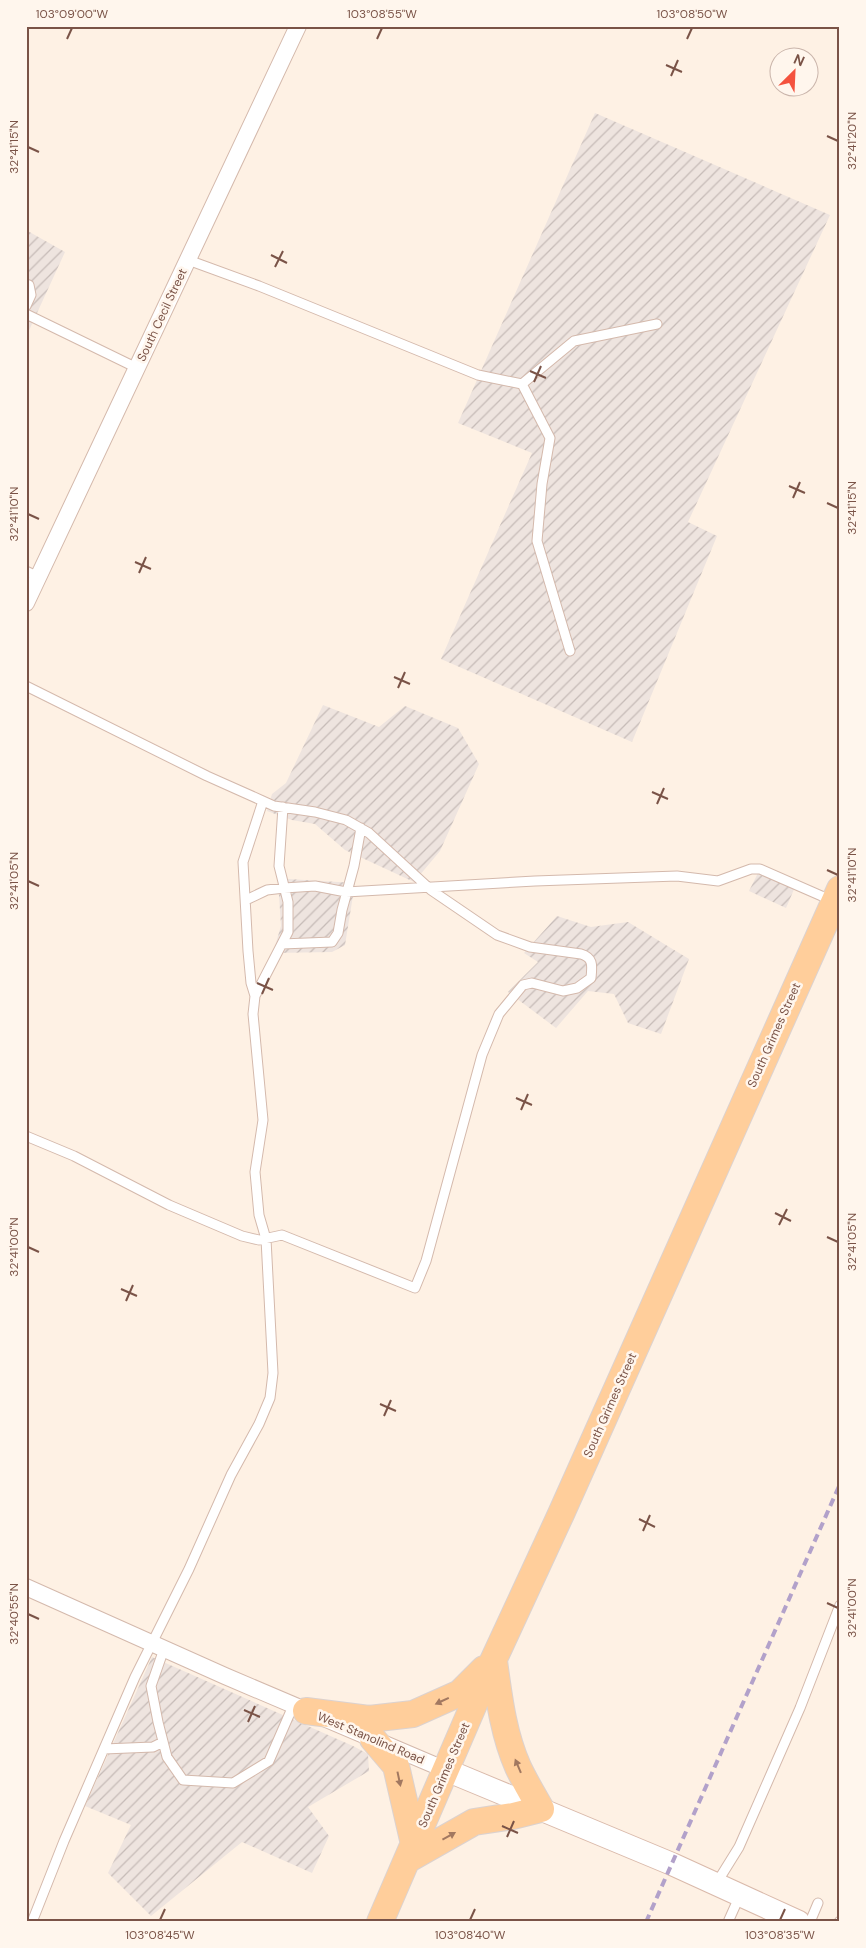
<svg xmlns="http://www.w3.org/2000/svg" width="866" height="1948" viewBox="0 0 866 1948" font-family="'DM Sans',sans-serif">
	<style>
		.industrial { fill: url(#industrial-furrows) }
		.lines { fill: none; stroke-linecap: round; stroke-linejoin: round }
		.lane-casing { stroke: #d4b9ac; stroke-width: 11 }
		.street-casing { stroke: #d4b9ac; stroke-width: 18 }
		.secondary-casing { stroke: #dabaab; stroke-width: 24 }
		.primary-casing { stroke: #dcd2cf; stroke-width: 28 }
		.lane { stroke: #fff; stroke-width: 9 }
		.street { stroke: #fff; stroke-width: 16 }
		.secondary { stroke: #fff; stroke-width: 22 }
		.primary { stroke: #ffce9b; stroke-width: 26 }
		.rail { stroke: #b2a1ca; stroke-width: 4; stroke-dasharray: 8 5; stroke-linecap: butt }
		.oneway { fill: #a27860 }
		.ticks { fill: none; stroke: #7a5347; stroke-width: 2 }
		.labels { text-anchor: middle; stroke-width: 5; stroke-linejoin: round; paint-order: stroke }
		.street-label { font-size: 12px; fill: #7a5347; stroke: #fff6ed }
		.neatline { fill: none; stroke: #7a5347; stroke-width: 2 }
		.ticks-label { font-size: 12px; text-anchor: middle; fill: #7a5347 }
	</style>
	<defs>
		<pattern id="industrial-furrows" width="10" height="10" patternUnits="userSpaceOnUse" patternTransform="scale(1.25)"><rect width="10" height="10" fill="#eee4df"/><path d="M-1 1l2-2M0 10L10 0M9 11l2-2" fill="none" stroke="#c6bbb7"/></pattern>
	</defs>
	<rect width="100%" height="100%" fill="#fef1e4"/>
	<path class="industrial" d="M595,113l235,102 -142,307 29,14 -85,206 -191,-83 91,-206 -74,-30z
		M26,230l39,22 -39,85z
		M323,705l56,22 26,-21 53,22 21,36 -39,87 -26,31 -69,-32 -30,-26 -23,-4 -25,-9 5,-17 14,-11z
		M759,871l36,16 -9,21 -37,-17z
		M288,879l67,4 -10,62 -13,7 -59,1 8,-27 -2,-31z
		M557,916l34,11 37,-5 61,37 -28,75 -33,-11 -14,-29 -26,-3 -32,37 -48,-36 30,-30 -14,-9z
		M152,1657l201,89 15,8 1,17 -61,36 21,29 -17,37 -70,-31 -91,74 -43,-43 23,-48 -46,-19z"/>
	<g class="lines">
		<g class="lane-casing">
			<path id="lane" d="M188,260l71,26 219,89 44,9 52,-43 83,-17
				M26,284l3,1 2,10 -5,11
				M26,314l111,54
				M522,384l28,54 -8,46 -5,57 33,110
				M26,571l13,6
				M26,686l181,90 56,25 11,5 41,6 31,8 23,13 62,57 66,45 33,12 51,7c13,4 11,12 10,24l-14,10 -14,3 -31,-8 -9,2 -24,29 -17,41 -56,206 -11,27 -133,-53 -23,5 -17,-4 -73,-31 -95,-49 -48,-20
				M246,900l21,-10 17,-2 31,-2 31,6 189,-11 142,-5 41,5 33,-12h9l73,32
				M282,944l50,-2 6,-9 4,-23 12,-44 7,-38
				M255,996l-4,-13 -3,-32 -5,-89 20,-61
				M164,1649l-13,37 7,36 9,35 16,23 50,3 36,-22 24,-55
				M104,1749l49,-2 10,-5
				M716,1884l23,-37 61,-139 40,-103
				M32,1922l32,-81 71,-164 54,-108 42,-94 28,-51 11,-26 3,-25 -7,-134 -7,-24 -4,-43 8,-52 -10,-106 2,-18 33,-64v-30l-9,-36 4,-59
				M728,1922l12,-27
				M810,1922l8,-19
				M839,1922l1,-1"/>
		</g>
		<g class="street-casing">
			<path id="street" d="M26,603l272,-577
				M26,1587l199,89 221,94"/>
		</g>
		<g class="secondary-casing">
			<path id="secondary" d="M446,1770l226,94 127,58"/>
		</g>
		<g class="primary-casing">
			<path id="primary" d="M306,1711l63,8 44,-5 47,-21 24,-24
				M373,1739l23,27 18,78
				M407,1860l67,-38 39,-6 28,-7c-8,-14 -16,-27 -23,-42 -15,-34 -19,-70 -24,-106
				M380,1922l107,-248 74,-160 279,-625"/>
		</g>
		<use href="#lane" class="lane"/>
		<use href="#street" class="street"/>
		<use href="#secondary" class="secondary"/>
		<use href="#primary" class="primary"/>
		<path class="rail" d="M646,1922l194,-438"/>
	</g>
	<defs><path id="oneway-solid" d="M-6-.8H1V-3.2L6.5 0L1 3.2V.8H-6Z" transform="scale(1.25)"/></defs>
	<g class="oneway">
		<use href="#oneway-solid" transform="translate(442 1701) rotate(155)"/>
		<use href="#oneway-solid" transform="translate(518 1766) rotate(-113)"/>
		<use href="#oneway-solid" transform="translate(399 1779) rotate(78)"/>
		<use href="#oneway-solid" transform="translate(449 1836) rotate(-29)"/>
	</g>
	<path class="ticks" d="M67,39l5,-11M377,39l5,-11M687,39l5,-11M666,65l16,7M671,76l7,-16M827,136l11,5M28,147l11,5M271,255l16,8M275,267l8,-16M530,371l16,7M534,382l7,-16M789,486l16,7M793,498l7,-16M827,503l11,5M28,514l11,5M135,562l16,7M139,573l7,-16M394,677l16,7M398,688l7,-16M652,792l16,7M657,804l7,-16M827,870l11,5M28,881l11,5M257,983l16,7M262,994l7,-16M516,1098l16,7M521,1110l7,-16M775,1213l16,8M779,1225l8,-16M827,1237l11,5M28,1247l11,5M121,1289l16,7M126,1301l7,-16M380,1404l16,7M384,1416l7,-16M639,1519l16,8M643,1531l7,-16M827,1603l11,5M28,1614l11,5M244,1710l16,7M248,1722l7,-16M502,1826l16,7M507,1837l7,-16M160,1920l5,-11M470,1920l5,-11M780,1920l5,-11"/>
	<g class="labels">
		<g class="street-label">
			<text transform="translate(162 315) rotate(-65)" y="4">South Cecil Street</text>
			<text transform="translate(774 1035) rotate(-66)" y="4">South Grimes Street</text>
			<text transform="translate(610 1405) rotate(-66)" y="4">South Grimes Street</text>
			<text transform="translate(371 1738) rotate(23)" y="4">West Stanolind Road</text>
			<text transform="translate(444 1775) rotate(-67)" y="4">South Grimes Street</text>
		</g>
	</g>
	<rect width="866" height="1948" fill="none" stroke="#fff6ed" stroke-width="55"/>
	<g transform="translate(794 72) rotate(24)"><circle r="24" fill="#fff6ed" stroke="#cab5ab"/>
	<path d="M0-4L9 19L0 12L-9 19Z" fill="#f4523e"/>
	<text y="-8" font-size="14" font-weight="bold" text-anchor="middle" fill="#7a5347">N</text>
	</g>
	<rect x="28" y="28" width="810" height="1892" class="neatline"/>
	<g class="ticks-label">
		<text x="72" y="18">103°09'00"W</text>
		<text x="382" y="18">103°08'55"W</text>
		<text x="692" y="18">103°08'50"W</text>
		<text transform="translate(852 141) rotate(-90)" y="4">32°41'20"N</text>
		<text transform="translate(14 147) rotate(-90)" y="4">32°41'15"N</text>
		<text transform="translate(852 508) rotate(-90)" y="4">32°41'15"N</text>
		<text transform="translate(14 514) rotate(-90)" y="4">32°41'10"N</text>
		<text transform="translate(852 875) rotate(-90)" y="4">32°41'10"N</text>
		<text transform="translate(14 881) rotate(-90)" y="4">32°41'05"N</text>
		<text transform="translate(852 1242) rotate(-90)" y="4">32°41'05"N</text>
		<text transform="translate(14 1247) rotate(-90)" y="4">32°41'00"N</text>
		<text transform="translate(852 1608) rotate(-90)" y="4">32°41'00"N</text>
		<text transform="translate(14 1614) rotate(-90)" y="4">32°40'55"N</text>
		<text x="160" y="1939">103°08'45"W</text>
		<text x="470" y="1939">103°08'40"W</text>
		<text x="780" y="1939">103°08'35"W</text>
	</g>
</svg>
